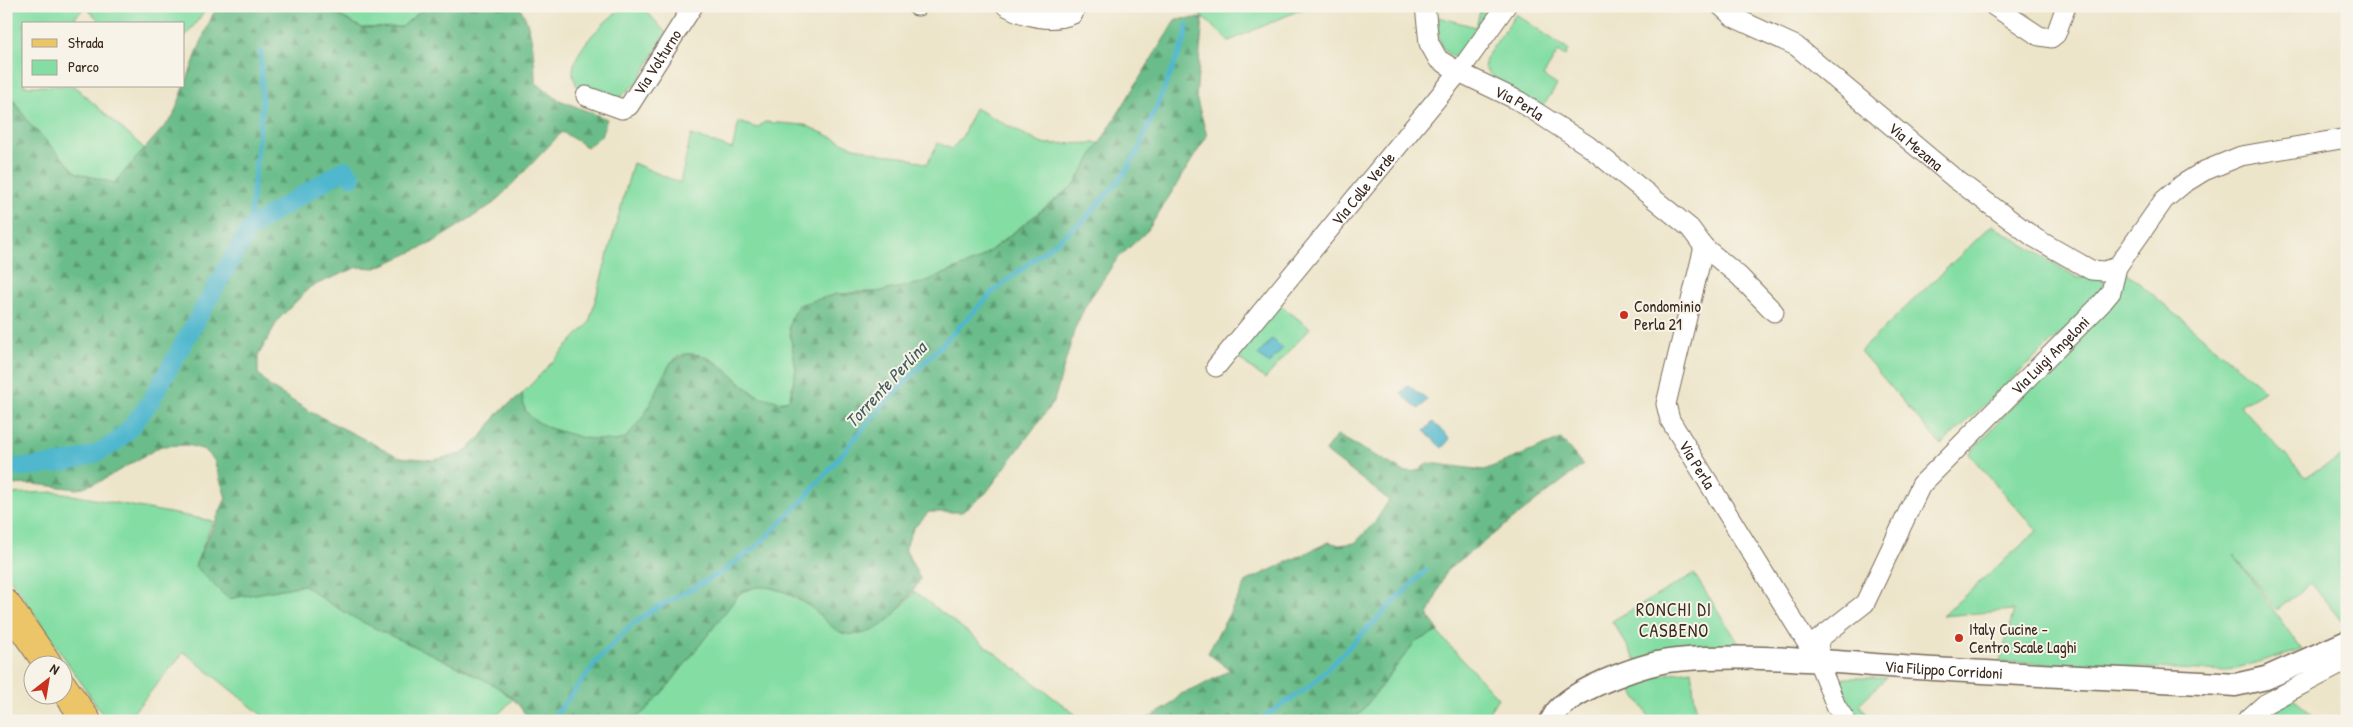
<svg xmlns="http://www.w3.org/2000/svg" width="2353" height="727" viewBox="0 0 2353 727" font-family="'Patrick Hand',sans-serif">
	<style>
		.green { fill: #84dea4; stroke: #608461 }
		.forest { fill: url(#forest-firs); stroke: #537454 }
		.water { fill: #4fb7ce; stroke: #457076 }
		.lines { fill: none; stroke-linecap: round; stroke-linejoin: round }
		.stream { stroke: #4fb7ce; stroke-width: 5 }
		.canal { stroke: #4fb7ce; stroke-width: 18 }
		.minor-casing { stroke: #796b5a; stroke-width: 21 }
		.tertiary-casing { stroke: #796b5a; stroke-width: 25 }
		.primary-casing { stroke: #796b5a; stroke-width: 30 }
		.minor { stroke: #fff; stroke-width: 19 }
		.tertiary { stroke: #fff; stroke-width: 22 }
		.primary { stroke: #edc569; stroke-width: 28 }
		.poi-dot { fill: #c8321e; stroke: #f7f3e8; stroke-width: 2 }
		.labels { text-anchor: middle; stroke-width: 4; stroke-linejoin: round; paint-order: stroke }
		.street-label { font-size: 16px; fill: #3b2a1e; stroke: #f7f3e8 }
		.poi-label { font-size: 16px; fill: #3b2a1e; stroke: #f7f3e8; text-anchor: start }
		.water-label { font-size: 18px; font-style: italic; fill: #425b5c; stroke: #f7f3e8 }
		.neighbourhood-label { font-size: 18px; letter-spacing: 1px; fill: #3b2a1e; stroke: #f7f3e8 }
	</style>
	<defs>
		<pattern id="forest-firs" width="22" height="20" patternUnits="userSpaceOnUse" patternTransform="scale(1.25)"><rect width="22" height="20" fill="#6bbd8a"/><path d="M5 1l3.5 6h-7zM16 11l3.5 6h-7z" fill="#599a70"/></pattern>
	</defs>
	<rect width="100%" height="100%" fill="#f7f3e8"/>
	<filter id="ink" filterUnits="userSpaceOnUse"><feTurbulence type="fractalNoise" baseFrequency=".02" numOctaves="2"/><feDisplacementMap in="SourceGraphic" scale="10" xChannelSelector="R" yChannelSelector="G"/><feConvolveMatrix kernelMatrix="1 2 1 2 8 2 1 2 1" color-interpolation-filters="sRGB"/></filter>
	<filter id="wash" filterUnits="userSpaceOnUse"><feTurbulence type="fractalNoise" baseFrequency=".0096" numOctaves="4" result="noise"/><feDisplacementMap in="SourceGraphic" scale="20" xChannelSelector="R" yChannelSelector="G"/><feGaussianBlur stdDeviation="1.12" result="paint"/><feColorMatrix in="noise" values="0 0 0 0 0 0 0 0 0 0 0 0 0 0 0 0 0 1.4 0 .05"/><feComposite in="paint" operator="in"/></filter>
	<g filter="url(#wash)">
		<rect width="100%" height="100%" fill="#ede5ca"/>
		<path class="green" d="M6,6h203l-25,32v-14h-81l-18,-17 -16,17h-45v62h50l71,63 -31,34 -37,-10 -47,-48 -24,-36z
			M322,6h104l-24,21 -40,1z
			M625,6h17l24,27 -28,49 -19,16 -21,-1 -21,-11c-1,-3 -4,-8 -4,-11 -2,-25 34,-56 52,-69z
			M1190,6h119l-80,35z
			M1480,11l9,4 -30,44c-21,-6 -22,-23 -21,-42l38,10z
			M1516,14l52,36 -3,6 -7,-4 -15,24 14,9 -15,23 -47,-28 -11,-13 3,-11z
			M975,108l67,36 58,-1 -26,42 -96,75 -56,23 -45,9h-22l-61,19 -5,16 7,43 -7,30c-42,12 -61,-51 -103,-46 -14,2 -19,15 -24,27 -8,18 -20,46 -37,57 -17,9 -60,-3 -77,-11 -17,-7 -25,-14 -26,-33l67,-71 44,-160 47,20 11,-48 41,14 7,-27 18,6 8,-6 40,3 46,21 30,8 20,2 26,8 11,-21 14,6 10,-12z
			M1992,225l86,53 21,-2 7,8 -9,16 -156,145 -81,-94z
			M2126,272l139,118 -25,15 65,72 42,-23v174l-36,-45 -34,27 -44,-56 69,96 -76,21 -226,-9 14,-52 -72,6 95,-85 -68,-77 121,-132 21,-15z
			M1279,304l31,24 -45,51 -30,-24z
			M56,492l157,29 -18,45 33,33 76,-14 97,54 92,45 20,15 -21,22h-223l-85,-69 -58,69h-19l-101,-149v-78z
			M1694,574l46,71 -3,3 -101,12 -24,-39z
			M760,585l25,7 27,16 87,1 16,-17 169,129h-450l34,-35 72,-93z
			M1437,632l61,66 -15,23h-129l61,-79z
			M1691,670l6,48 -2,3h-43l-23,-35 32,-11z
			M1831,678h55l-27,26 14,17h-22z
			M2289,699h6l24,22h-41l-3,-8 5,-9z"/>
		<path class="forest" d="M220,6h102l40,22 40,-1 24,-21h92c14,15 17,55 17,76l22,17 50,20 -6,17 -14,11 -25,-15 -68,71 -62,40 -56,25 -18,-1 -48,20 -32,33 -20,36v17l11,13 40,25 90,46 34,3 29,-6 19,-17 19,-26 22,-17 3,17 9,9 15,8 35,10 33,3 10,-4 18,-23 26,-52 16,-8 15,2 16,8 37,31 26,7 6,-1 3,-3 6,-28 -7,-43 2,-9 7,-13 39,-11 40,-2 45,-9 56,-23 24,-18 72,-57 102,-166 27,-1 -7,79 11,39 -59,94 -31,29 -30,44 -12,25 -21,73 -68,92 -24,19h-33l-16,17 -8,20 15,30c-6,14 -15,21 -24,33 -13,16 -33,27 -54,21 -11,-4 -20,-17 -29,-24 -20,-17 -49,-30 -73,-16l-72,93 -21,23 -14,12h-103c-5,-7 -10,-15 -16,-21 -14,-14 -33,-21 -49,-30 -54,-27 -114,-47 -161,-85l-76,14 -33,-33 31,-68 -12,-38 -9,-10 -17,-5 -27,1 -60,35 -24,8 -43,-5 -28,1v-395l23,33 48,50 37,10 59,-66 30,-80 10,-23z
			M1337,435l68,37 11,-1 13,-8 55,7 77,-31 22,26 -137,106 -18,45 11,15 -24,11 -61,79h-211l25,-14 13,-13 16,-6 33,-18 -22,-17 39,-72 82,-39 10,3 16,-2 20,-21 14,-22 -64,-49z"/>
		<path class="water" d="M1272,339l11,9 -14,16 -11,-9z
			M1408,385l19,15 -8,9 -18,-15z
			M1433,422l17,17 -8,9 -18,-17z"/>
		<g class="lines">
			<path class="stream" d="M249,229l13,-122 -1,-56
				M551,721l47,-61 33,-35 23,-16 67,-36 37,-28 46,-46 81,-96 109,-112 90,-71 42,-48 13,-24 46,-109 2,-14
				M1258,721l52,-35 116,-116"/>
			<path class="canal" d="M6,468c35,-2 80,-4 108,-25 15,-11 25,-27 36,-41l99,-173 25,-17 71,-43 7,8"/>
		</g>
	</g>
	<g filter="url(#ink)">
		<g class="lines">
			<g class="minor-casing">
				<g id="minor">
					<path d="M917,6h1"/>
					<path d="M1006,6c19,11 46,17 67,8l3,-8"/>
					<path id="s1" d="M1425,6l4,37 9,16 21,13 60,29 68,44 103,83 14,19 -38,157 4,16 148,241 18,45 10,15"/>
					<path id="s2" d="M1721,6l12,11 63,29 158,132 81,60 56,32 13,1 13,-4"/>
					<path d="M1994,6l45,30 12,2 5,-4 10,-28"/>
					<path id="s3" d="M586,96l36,13 7,-3 64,-100"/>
					<path d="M1704,247l35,29 35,36"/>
					<path id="s4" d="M1216,367l243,-295 47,-66"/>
					<path id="s5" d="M1818,661l1,-22 46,-36 56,-118 180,-181 10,-12 6,-25 47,-67 19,-16 21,-13 37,-15 106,-18"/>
					<path d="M2246,721l19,-17 82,-43"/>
				</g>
			</g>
			<g class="tertiary-casing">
				<g id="tertiary">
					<path id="s6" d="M1551,721c3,-4 5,-10 9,-13 20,-21 87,-46 117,-48 80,-7 162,3 241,8 106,7 212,11 317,17l31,-7 81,-36"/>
				</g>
			</g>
			<g class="primary-casing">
				<path id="primary" d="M6,604l42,60
					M62,685l25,36"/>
			</g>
			<use href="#minor" class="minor"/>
			<use href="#tertiary" class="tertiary"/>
			<use href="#primary" class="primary"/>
		</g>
	</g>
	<g class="poi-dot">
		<circle cx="1624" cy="315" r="5"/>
		<circle cx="1959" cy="638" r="5"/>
	</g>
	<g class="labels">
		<g class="street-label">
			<text dy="6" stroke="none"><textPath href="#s3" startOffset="98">Via Volturno</textPath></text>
			<text dy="6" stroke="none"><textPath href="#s1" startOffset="148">Via Perla</textPath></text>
			<text dy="6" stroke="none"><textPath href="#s2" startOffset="242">Via Mezana</textPath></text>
			<text dy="6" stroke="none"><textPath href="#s4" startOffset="231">Via Colle Verde</textPath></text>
			<text dy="6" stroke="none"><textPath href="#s5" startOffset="394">Via Luigi Angeloni</textPath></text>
			<text dy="6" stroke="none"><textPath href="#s1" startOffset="614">Via Perla</textPath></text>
			<text dy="6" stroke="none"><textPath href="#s6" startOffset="411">Via Filippo Corridoni</textPath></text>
		</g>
		<g class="poi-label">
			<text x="1634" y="312">Condominio<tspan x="1634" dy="18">Perla 21</tspan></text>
			<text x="1969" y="635">Italy Cucine -<tspan x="1969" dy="18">Centro Scale Laghi</tspan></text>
		</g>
		<g class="water-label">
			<text transform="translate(886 385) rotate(-47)" y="6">Torrente Perlina</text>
		</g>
		<g class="neighbourhood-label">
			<text x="1674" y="616">RONCHI DI<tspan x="1674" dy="21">CASBENO</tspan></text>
		</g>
	</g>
	<rect width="2353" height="727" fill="none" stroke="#f7f3e8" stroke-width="25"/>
	<rect x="22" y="22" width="162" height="65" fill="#f7f3e8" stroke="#aca397"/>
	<rect x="32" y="39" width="25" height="8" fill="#edc569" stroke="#aca397"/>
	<text x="68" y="48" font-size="15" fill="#3b2a1e">Strada</text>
	<rect x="32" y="60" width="25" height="15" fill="#84dea4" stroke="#aca397"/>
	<text x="68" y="72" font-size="15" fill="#3b2a1e">Parco</text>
	<g transform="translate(48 680) rotate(31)"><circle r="24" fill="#f7f3e8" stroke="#aca397"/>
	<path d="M0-4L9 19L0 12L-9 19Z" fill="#c8321e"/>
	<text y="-8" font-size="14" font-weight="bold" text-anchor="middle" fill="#3b2a1e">N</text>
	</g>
</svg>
